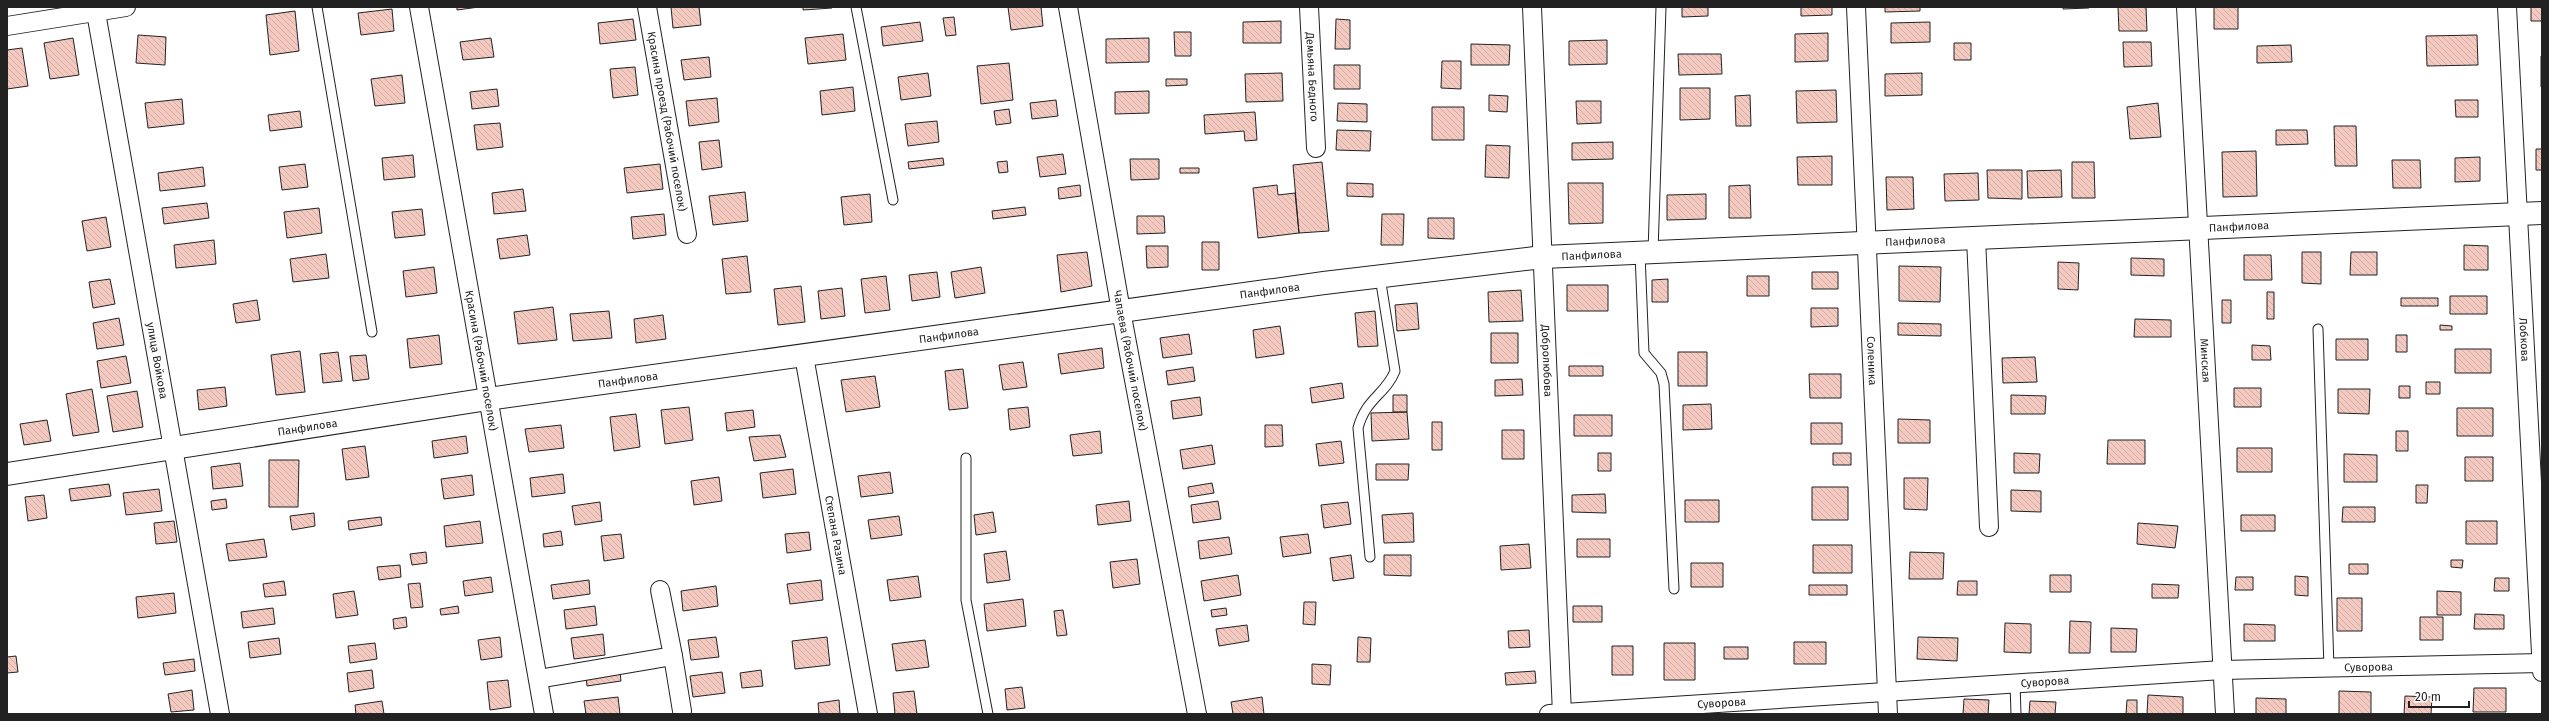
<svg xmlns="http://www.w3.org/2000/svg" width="2549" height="721" viewBox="0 0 2549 721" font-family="'Fira Sans',sans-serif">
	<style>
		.building { fill: url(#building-back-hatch); stroke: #222 }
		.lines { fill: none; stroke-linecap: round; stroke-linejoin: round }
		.lane-casing { stroke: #222; stroke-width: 11 }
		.street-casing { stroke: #222; stroke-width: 20 }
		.secondary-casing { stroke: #222; stroke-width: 24 }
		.lane { stroke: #fff; stroke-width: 9 }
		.street { stroke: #fff; stroke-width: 18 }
		.secondary { stroke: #fff; stroke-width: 22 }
		.labels { text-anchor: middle; stroke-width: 3; stroke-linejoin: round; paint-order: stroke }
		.street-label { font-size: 11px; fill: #222; stroke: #fff }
	</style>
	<defs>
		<pattern id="building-back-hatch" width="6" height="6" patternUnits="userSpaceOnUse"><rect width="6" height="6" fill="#f3c9c0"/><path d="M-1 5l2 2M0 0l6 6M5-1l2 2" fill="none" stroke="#d0aca5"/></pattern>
	</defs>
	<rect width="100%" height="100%" fill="#fff"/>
	<path class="building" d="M457,7h22l-22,3z
		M671,7h28l2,18 -28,3z
		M803,7h29v1l-29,2z
		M1008,7h33l2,19 -32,4z
		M1682,7h26v9l-26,1z
		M1801,7h31v8l-31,1z
		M1885,7h35v4l-35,1z
		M2063,7h26v1l-26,1z
		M2118,7h28l1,24h-28z
		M2214,7h24v22h-24z
		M2531,7h11v14h-11z
		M392,9l2,22 -33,4 -3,-22z
		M295,11l4,40 -29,4 -4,-40z
		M954,17l2,18 -10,1 -3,-18z
		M633,19l3,21 -36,4 -2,-21z
		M1336,19l14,1v29h-15z
		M1281,21v22h-38v-21z
		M920,22l3,19 -40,5 -2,-19z
		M1930,22v20l-39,1v-20z
		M1174,32h17v24h-16z
		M1828,33v28l-33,1v-28z
		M843,34l3,26 -38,4 -3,-26z
		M138,35l28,2 -1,28 -29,-2z
		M2477,35l1,30 -51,1 -1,-30z
		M73,38l6,37 -29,4 -6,-36z
		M491,38l3,19 -31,3 -3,-18z
		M1149,38v24l-43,1v-24z
		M1607,40v24l-38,1v-24z
		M2123,42h28l1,24 -28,1z
		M1954,43h17v17h-17z
		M1471,44l39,1 -1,20h-38z
		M2291,45l1,17 -35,1v-17z
		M22,48l6,38 -21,3v-39z
		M1678,54h43l1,20 -43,1z
		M2541,56h1v31h-1z
		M709,57l2,20 -27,3 -3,-20z
		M1442,61h19v28l-20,-1z
		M1009,63l4,37 -32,4 -4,-38z
		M1334,65h26v24h-26z
		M635,67l3,28 -25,3 -3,-29z
		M928,73l3,23 -30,4 -3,-23z
		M1282,73l1,28 -37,1 -1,-28z
		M1922,73v22l-37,1v-22z
		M402,75l3,28 -30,3 -4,-27z
		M1166,79h21v6l-21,1z
		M853,87l2,24 -33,4 -2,-24z
		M1680,88h30v31l-30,1z
		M497,89l2,17 -27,3 -2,-17z
		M1836,90l1,32 -40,1 -1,-32z
		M1149,91v22l-34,1v-22z
		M1489,95l19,1 -1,16 -18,-1z
		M1750,95l1,31h-15l-1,-30z
		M717,98l2,24 -30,4 -3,-25z
		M182,99l2,25 -36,4 -3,-25z
		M1056,100l2,16 -26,3 -2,-16z
		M2455,100h23v17h-22z
		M1576,101h25v22l-24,1z
		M1338,103l29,1v18l-30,-1z
		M2158,103l3,34 -31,2 -3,-32z
		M1432,107h32v33h-32z
		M1009,109l2,14 -15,2 -2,-14z
		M300,111l2,16 -32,4 -2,-16z
		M1255,112l2,28 -12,1 -1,-10 -39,3 -1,-19z
		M937,121l2,21 -31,4 -3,-22z
		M500,123l3,24 -26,3 -3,-25z
		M2334,126h22l1,40h-22z
		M1337,130l34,1 -1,20 -34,-1z
		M2276,130h31l1,14 -32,1z
		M719,140l3,27 -20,3 -3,-28z
		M1613,142v17l-41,1v-17z
		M1486,145l24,1 -1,32 -24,-1z
		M2536,149h6v21h-6z
		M2256,151l1,45 -34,1 -1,-45z
		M1063,154l3,20 -26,3 -3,-20z
		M413,155l2,22 -31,3 -2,-22z
		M1832,156v29h-34l-1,-28z
		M2480,157v24l-25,1v-24z
		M943,158l1,7 -35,4 -1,-7z
		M1130,159h29v20l-28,1z
		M2392,160h28l1,28h-28z
		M1007,161l1,11 -9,1 -2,-11z
		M1322,162l7,69 -30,2 -6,-68z
		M2072,162h22l1,36h-23z
		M305,164l3,23 -26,3 -3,-23z
		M660,164l3,25 -36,4 -3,-25z
		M203,167l2,19 -45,5 -2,-18z
		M1180,168h19v5h-19z
		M1987,170h35v29l-34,-1z
		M2061,170l1,27 -34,1 -1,-27z
		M1978,173l1,27 -34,1 -1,-27z
		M1886,177h27l1,32 -27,1z
		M1347,183l26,1v13l-26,-1z
		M1568,183h35v40l-34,1z
		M1080,185l1,11 -22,3 -1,-11z
		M1277,185l1,10 17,-2 4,40 -41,5 -5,-50z
		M1750,185l1,33h-22v-32z
		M523,189l3,22 -32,3 -2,-21z
		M745,192l3,29 -35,4 -4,-29z
		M870,194l2,28 -28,3 -3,-28z
		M1706,194v25l-39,1v-25z
		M207,203l2,15 -45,6 -2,-16z
		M1025,207l1,8 -33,4 -1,-8z
		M319,208l3,25 -35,5 -3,-26z
		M422,209l3,26 -30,3 -3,-26z
		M664,214l2,21 -33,4 -2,-22z
		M1382,214h22l-1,31h-22z
		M1137,216h27l1,17 -28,1z
		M106,217l5,30 -24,4 -5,-30z
		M1428,218h26v21l-26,-1z
		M527,235l3,20 -30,4 -3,-20z
		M214,240l2,24 -40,4 -2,-23z
		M1202,242h17v28h-17z
		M2464,245l24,1v24h-24z
		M1146,246h22v21l-21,1z
		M1087,252l5,34 -31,6 -4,-37z
		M2302,252h19v32l-19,-1z
		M2351,252h26v23h-27z
		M326,254l3,24 -36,4 -3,-23z
		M2244,255h27l1,25h-28z
		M747,256l4,36 -25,2 -4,-35z
		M2131,258l33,1v17l-33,-1z
		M2058,262l21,1 -1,27 -20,-1z
		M1899,266l42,1 -1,35 -41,-1z
		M434,267l3,26 -31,4 -3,-26z
		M981,267l4,26 -30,5 -4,-26z
		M937,272l3,25 -28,4 -3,-26z
		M1812,272h26v17h-26z
		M886,276l4,34 -25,3 -4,-34z
		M1747,276h22v20h-22z
		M110,279l5,25 -22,4 -4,-26z
		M1668,279v23h-16v-22z
		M1567,285h41v26h-41z
		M801,286l4,36 -27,3 -4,-36z
		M842,288l3,28 -24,3 -3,-28z
		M1521,290l2,31 -34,1 -1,-30z
		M2267,292h7v27h-7z
		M2450,296h37v18h-37z
		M2401,298h37v8h-37z
		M257,300l3,20 -24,3 -3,-19z
		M2222,300h9v23h-9z
		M1417,303l2,26 -22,2 -2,-26z
		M553,307l4,33 -39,4 -4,-32z
		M1811,308h27v18l-27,1z
		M609,311l3,27 -39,3 -3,-27z
		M1375,311l3,35 -20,1 -3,-34z
		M663,315l3,24 -30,4 -2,-24z
		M119,318l5,27 -27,4 -4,-26z
		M2135,319l36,1v17h-37z
		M1898,323l43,1v12l-43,-1z
		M2440,325l12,1v4h-12z
		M1280,326l4,28 -28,4 -3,-28z
		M1491,333h27v30h-27z
		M1189,334l3,20 -29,4 -3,-20z
		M439,335l3,29 -32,4 -3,-29z
		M2396,335h11v17h-11z
		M2336,339h32v21h-32z
		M2252,345l18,1 1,14h-19z
		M1102,348l2,20 -43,6 -3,-20z
		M2455,349h36v24h-36z
		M300,351l5,41 -29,3 -5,-40z
		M338,352l4,29 -19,2 -3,-29z
		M1678,352h29v34h-29z
		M366,355l3,24 -16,2 -3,-25z
		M126,356l5,27 -30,5 -4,-27z
		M2035,357l2,25 -34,1 -1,-25z
		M1023,362l4,25 -24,3 -4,-25z
		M1569,366h34v10h-34z
		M1193,367l2,14 -27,4 -2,-14z
		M963,369l5,39 -19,2 -4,-39z
		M1809,374h32v24h-31z
		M875,376l5,31 -34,5 -5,-32z
		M1522,379l1,16 -28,1v-16z
		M2426,382h14v12h-14z
		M1342,383l2,15 -32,5 -2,-15z
		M2399,386h11v12h-11z
		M225,387l2,19 -28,4 -2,-20z
		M2234,388h27v19h-27z
		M92,389l7,43 -26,4 -7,-42z
		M2338,389h32l-1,25 -31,-1z
		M137,391l6,36 -30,5 -6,-36z
		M1393,395h14v17h-14z
		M2011,395l35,1 -1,18h-34z
		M1200,397l2,18 -29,4 -2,-18z
		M1711,404l1,25 -29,1v-25z
		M689,407l4,33 -28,4 -4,-34z
		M1028,407l2,20 -20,3 -2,-21z
		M2457,408h36v28h-36z
		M753,410l2,17 -28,4 -2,-18z
		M1407,412l2,27 -37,2 -1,-28z
		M636,414l4,33 -26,4 -4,-34z
		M1574,415h38v21h-38z
		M1898,419l32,1v23h-32z
		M47,420l4,21 -27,4 -4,-21z
		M1432,422h10v28h-10z
		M1811,423h31v21h-31z
		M561,425l3,23 -35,4 -4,-23z
		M1265,425h17l1,21 -18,1z
		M1502,430h22v29h-22z
		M1100,431l2,22 -29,3 -3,-21z
		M2396,431h12v20h-12z
		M780,435l6,22 -32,4 -5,-24z
		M466,436l2,17 -34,5 -2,-17z
		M2108,440h37v24h-38z
		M1341,441l3,22 -25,3 -3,-22z
		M1212,445l3,19 -32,5 -3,-19z
		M365,446l4,31 -23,3 -4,-31z
		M2237,448h35v24h-35z
		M1598,453h13v18h-13z
		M1833,453h18v12h-18z
		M2014,453l26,1 -1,19h-25z
		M2344,454l33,1v27h-33z
		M2465,457h28v24h-28z
		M269,460h30l-1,47h-29z
		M240,463l3,23 -30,3 -2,-22z
		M1376,464h33l-1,16h-32z
		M793,469l3,25 -33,4 -3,-25z
		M890,472l3,21 -32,4 -3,-21z
		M563,474l2,19 -33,4 -2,-19z
		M472,475l2,20 -30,4 -3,-20z
		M719,477l3,24 -28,4 -3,-24z
		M1904,478h24l-1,32 -23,-1z
		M1212,483l2,10 -25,4 -1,-10z
		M109,484l2,12 -40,5 -2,-12z
		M2416,485h12l-1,18h-11z
		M1812,487h36v33h-36z
		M159,489l3,22 -36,4 -3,-22z
		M2011,490l30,1v21l-30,-1z
		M1605,494l1,19 -34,-1v-17z
		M44,495l3,23 -19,3 -3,-24z
		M226,499l1,9 -15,2 -1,-9z
		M1685,500h34v22h-34z
		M1129,501l2,20 -33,4 -2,-20z
		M1218,501l3,18 -28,4 -2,-18z
		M600,502l2,19 -27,4 -3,-19z
		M1348,502l3,22 -27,4 -3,-23z
		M2343,507h32v15h-33z
		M993,512l3,20 -20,3 -2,-20z
		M314,513l1,13 -23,4 -2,-14z
		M1413,513l1,29 -30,1 -2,-28z
		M2241,515h34v16h-34z
		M899,516l3,19 -31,4 -3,-19z
		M381,517l1,8 -33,5 -1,-9z
		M174,521l3,21 -21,2 -2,-21z
		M480,521l3,22 -37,4 -2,-21z
		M2466,521h31v23h-31z
		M2138,523l40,3 -3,22 -38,-4z
		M561,531l2,14 -19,2 -1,-13z
		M809,532l2,18 -24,3 -2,-19z
		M621,534l3,24 -20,3 -3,-25z
		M1308,534l3,19 -28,4 -3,-20z
		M1229,537l3,17 -32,5 -2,-18z
		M264,539l3,18 -38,4 -3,-17z
		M1577,539h33v18h-33z
		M1529,544l2,24 -30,2 -1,-24z
		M1813,545h39v28h-39z
		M1006,551l4,29 -23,3 -3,-29z
		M426,552l1,11 -15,2 -2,-11z
		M1910,552l34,1 -1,26h-34z
		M1351,555l3,23 -21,3 -3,-23z
		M1384,555h27v21l-27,-1z
		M1137,559l3,25 -27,4 -3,-26z
		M2451,560h12l-1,8 -11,-1z
		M1691,563h32v24h-32z
		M2349,564h19v10h-19z
		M400,565l1,12 -22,3 -2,-13z
		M1238,575l3,20 -37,6 -3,-20z
		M2050,575h21v17h-21z
		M918,576l3,21 -31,4 -3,-21z
		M2295,576l13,1v19l-13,-1z
		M491,577l2,15 -28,4 -2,-15z
		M2236,577h17v13h-18z
		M2495,578h14v13h-15z
		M589,580l1,14 -37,5 -2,-14z
		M821,580l2,20 -33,4 -3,-20z
		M284,581l2,14 -21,2 -2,-13z
		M1958,581h19v14h-20z
		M420,583l3,24 -12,1 -3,-24z
		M2152,584l27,1 -1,13h-26z
		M1809,585h38v10h-38z
		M716,586l2,20 -35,5 -2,-20z
		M354,591l4,24 -22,3 -3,-24z
		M2437,591l24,1v23h-24z
		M174,593l2,20 -38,5 -2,-21z
		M2337,598h25v33h-25z
		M1023,599l3,27 -39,5 -3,-27z
		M1304,602h12l-1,23 -12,-1z
		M458,606l1,7 -18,2 -1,-6z
		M595,606l2,19 -31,4 -2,-19z
		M1573,606h29v16h-29z
		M273,608l2,16 -32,4 -2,-16z
		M1226,608l1,7 -15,2 -1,-7z
		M1063,610l4,25 -10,1 -3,-25z
		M2475,614l29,1v14h-30z
		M406,617l1,10 -13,2 -1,-10z
		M2420,617h23v23h-23z
		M2070,621l21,1 -1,31h-21z
		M2005,623l26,1v29l-27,-1z
		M2244,624l31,1v16h-31z
		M1247,625l2,16 -30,5 -3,-17z
		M2111,628l26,1 -1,23h-25z
		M1529,630l1,17 -21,1 -1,-17z
		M603,634l2,21 -31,4 -3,-21z
		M500,637l2,20 -21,3 -3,-20z
		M716,637l3,20 -28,3 -3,-20z
		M827,637l3,28 -35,4 -3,-28z
		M1358,637l13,1 -1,24h-13z
		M1918,637l40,1 -1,23 -40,-2z
		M279,638l2,16 -31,4 -2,-16z
		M925,640l4,27 -33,4 -4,-27z
		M1794,642h32v22h-32z
		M375,643l2,16 -27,4 -2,-17z
		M1664,643h31v37h-31z
		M1612,646h21v29h-21z
		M1724,647h24v12h-24z
		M16,656l2,16 -11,1v-16z
		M194,659l1,12 -30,4 -2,-12z
		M1312,664l19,1 -1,20 -18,-1z
		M372,670l2,18 -25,4 -2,-19z
		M761,670l2,16 -21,2 -2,-15z
		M1535,671l1,12 -30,2 -1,-12z
		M620,672l1,9 -34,5 -1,-10z
		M722,672l3,21 -32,4 -3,-21z
		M508,680l3,27 -21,3 -3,-28z
		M1022,687l3,21 -18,2 -2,-21z
		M2474,688h32v24h-33z
		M192,690l2,20 -23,2 -3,-18z
		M914,691l3,23h-22l-2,-21z
		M2339,691l32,1v22h-32z
		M2148,695l35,2v17h-36z
		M2405,696l27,1 -1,17h-27z
		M618,697l2,17h-34l-2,-13z
		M1262,697l2,17h-31l-2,-12z
		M2256,698l30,1v15h-30z
		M1964,699l25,1 -1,14h-25z
		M839,700l1,14h-21l-1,-11z
		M2127,700h10v14h-11z
		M382,701l2,13h-28l-1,-9z
		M2030,701l26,1 -1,12h-26z"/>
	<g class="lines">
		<g class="lane-casing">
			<path id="lane" d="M317,7l55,325
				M856,7l37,193
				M1653,252l8,-245
				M1640,253l4,100 17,20 3,11 10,205
				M2318,329l11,339
				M966,458v142l22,114
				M1370,557l-12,-129c8,-30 28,-34 37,-57l-15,-94
				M2015,683l1,31"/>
		</g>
		<g class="street-casing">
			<g id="street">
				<path id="s1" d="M95,7l125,707"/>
				<path id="s2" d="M419,7l125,707"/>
				<path id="s3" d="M647,7l40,227"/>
				<path id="s4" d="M1068,7l53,304 76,403"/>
				<path id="s5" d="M1309,7l7,141"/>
				<path id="s6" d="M1532,7l30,707"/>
				<path id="s7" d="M1856,7l32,707"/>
				<path id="s8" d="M2186,7l39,707"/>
				<path id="s9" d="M2507,7l35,665"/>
				<path d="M7,26l119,-19"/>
				<path d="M1976,238l13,289"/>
				<path id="s10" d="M804,356l64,358"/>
				<path d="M673,656l9,55"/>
				<path d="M538,679l135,-23 -13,-66"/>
				<path id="s11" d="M1549,714l673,-44 320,-7"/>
			</g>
		</g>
		<g class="secondary-casing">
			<g id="secondary">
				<path id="s12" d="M7,474l481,-75 836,-116 219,-26 999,-44"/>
			</g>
		</g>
		<use href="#lane" class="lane"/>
		<use href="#street" class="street"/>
		<use href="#secondary" class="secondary"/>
	</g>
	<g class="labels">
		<g class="street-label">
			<text dy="4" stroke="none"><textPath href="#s5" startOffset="70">Демьяна Бедного</textPath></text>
			<text dy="4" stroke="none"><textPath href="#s3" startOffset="116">Красина проезд (Рабочий поселок)</textPath></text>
			<text dy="4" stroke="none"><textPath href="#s12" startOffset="2248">Панфилова</textPath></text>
			<text dy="4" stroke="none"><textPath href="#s12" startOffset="1924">Панфилова</textPath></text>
			<text dy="4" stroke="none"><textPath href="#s12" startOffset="1600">Панфилова</textPath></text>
			<text dy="4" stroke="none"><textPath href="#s12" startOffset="1276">Панфилова</textPath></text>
			<text dy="4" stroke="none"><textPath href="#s12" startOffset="952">Панфилова</textPath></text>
			<text dy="4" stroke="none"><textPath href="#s9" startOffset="333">Лобкова</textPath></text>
			<text dy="4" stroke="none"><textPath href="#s2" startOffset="359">Красина (Рабочий поселок)</textPath></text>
			<text dy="4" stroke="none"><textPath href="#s6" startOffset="354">Добролюбова</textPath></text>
			<text dy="4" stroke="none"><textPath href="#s1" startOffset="359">улица Войкова</textPath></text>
			<text dy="4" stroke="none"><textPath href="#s4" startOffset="359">Чапаева (Рабочий поселок)</textPath></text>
			<text dy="4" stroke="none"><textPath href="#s7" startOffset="354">Соленика</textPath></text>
			<text dy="4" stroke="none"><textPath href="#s8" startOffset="354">Минская</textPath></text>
			<text dy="4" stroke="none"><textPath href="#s12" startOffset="628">Панфилова</textPath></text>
			<text dy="4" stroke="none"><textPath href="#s12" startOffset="304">Панфилова</textPath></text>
			<text dy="4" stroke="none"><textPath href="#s10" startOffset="182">Степана Разина</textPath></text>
			<text dy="4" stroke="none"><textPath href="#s11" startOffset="821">Суворова</textPath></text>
			<text dy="4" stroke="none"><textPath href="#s11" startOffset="497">Суворова</textPath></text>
			<text dy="4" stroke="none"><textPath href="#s11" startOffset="173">Суворова</textPath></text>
		</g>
	</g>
	<rect width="2549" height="721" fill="none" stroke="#222222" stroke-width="16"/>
	<path d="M2409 701v6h60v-6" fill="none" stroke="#222222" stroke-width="2"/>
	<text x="2415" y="701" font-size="12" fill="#222222" stroke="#ffffff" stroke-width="3" paint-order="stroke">20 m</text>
</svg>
